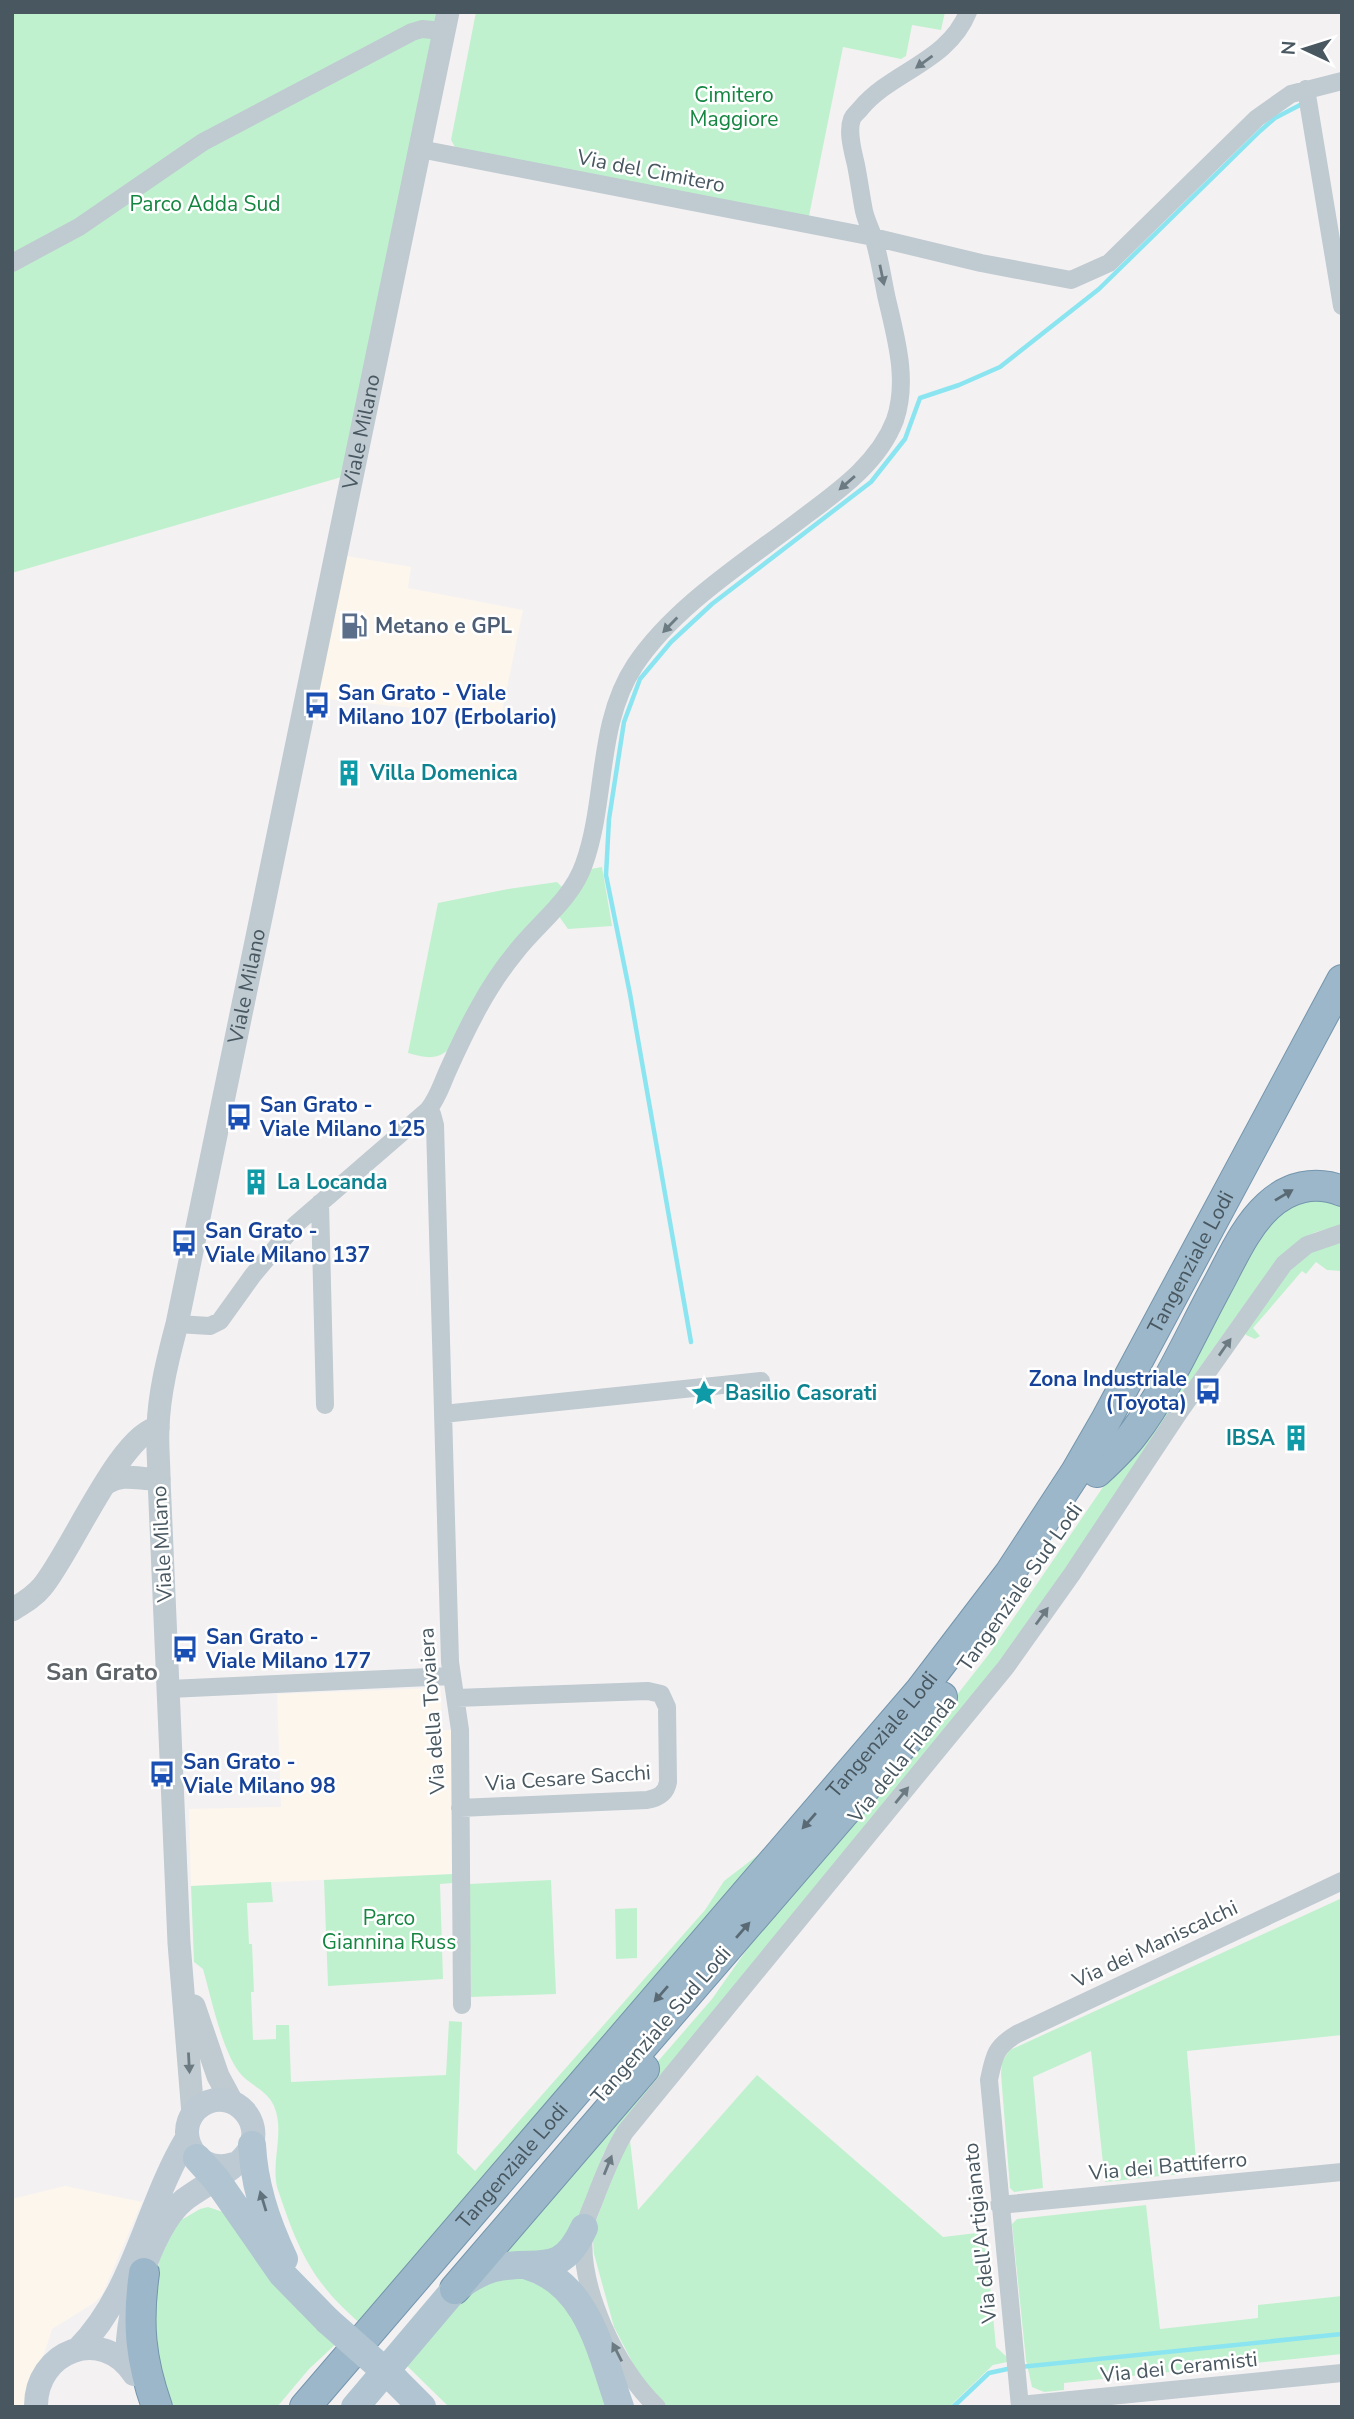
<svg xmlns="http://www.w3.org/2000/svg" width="1354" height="2419" viewBox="0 0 1354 2419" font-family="'Nunito Sans',sans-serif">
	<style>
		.commercial { fill: #fdf6ec }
		.green { fill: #c0f1ce }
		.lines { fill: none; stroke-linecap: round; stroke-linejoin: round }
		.stream { stroke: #8be5f0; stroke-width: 4.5 }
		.trunk-casing { stroke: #7395ad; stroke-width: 32 }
		.minor { stroke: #bfcad1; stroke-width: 18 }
		.tertiary { stroke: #bfcad1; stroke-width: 23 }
		.secondary { stroke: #bdcad3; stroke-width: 24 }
		.primary { stroke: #b0c4d1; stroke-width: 28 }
		.trunk { stroke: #9cb7c9; stroke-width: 30 }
		.primary-bridge { stroke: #b0c4d1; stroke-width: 28 }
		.oneway { fill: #6c7a82 }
		.oneway2 { fill: #596a75 }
		.oneway3 { fill: #62727c }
		.labels { text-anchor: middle; stroke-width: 5; stroke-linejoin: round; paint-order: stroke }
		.park-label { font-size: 21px; fill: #148641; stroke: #fff }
		.street-label { font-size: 21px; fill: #485760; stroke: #fff }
		.service-label { font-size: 21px; font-weight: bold; fill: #4e5e75; stroke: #fff; text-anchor: start }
		.transit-label { font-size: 21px; font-weight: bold; fill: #164399; stroke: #fff; text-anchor: start }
		.culture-label { font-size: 21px; font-weight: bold; fill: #0d838f; stroke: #fff; text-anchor: start }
		.quarter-label { font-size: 24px; font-weight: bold; fill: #5d6367; stroke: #fff }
	</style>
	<rect width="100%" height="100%" fill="#f4f1f2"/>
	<path class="commercial" d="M335,554l76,13 -3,21 115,22 -22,107 -195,-20z
		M436,1688l5,4 1,38h10l1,144 -262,12 -2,-77 92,-2 -4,-113z
		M65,2186l77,16 -40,93 -8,8 -42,26 -25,78h-15v-208z"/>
	<path class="green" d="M12,12h427l-94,464 -333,97z
		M476,12h469l-4,18 -29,-5 -6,31 -5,3 -58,-12 -34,169 -6,4 -348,-73 -4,-7z
		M602,867l10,59 -44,3 -10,-14 33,-46z
		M557,882l5,5 -114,163c-12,11 -26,7 -40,3l30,-150 70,-14z
		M1342,1199v26l-26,7 -14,6 -31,30 -68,95 -163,244 -41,55 -90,113 -292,353 -14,27 -27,73 -21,26 -65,1 222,-256 50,-71 173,-205 54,-69 125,-183 119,-197 54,-73z
		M1342,1241v30l-15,-1 -11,-8 -10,12 -4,-3 -49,57 7,8 -5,3 -9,-4 -1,-4 35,-51 30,-29z
		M758,1855l2,4 -399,465c-50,-42 -64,-77 -84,-137 -6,-27 8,-55 -3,-81 -7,-16 -25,-21 -35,-34 -17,-22 -28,-75 -36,-103l-9,-7 -3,-76 80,-4 2,20 -26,1 2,41h3l2,48h-3l2,48 23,-1v-14h13l2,57 155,-7 3,-54 13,1 -5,131 18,18 230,-261 19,-29z
		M453,1874v9l-13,1 3,95 -115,7 -4,-106z
		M551,1880l5,114 -85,3 -2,-113z
		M1342,1898v137l-155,16 10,121 -92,10 -14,-131 -58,26 10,111 -29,4 -4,-4 -9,-114 1,-13 8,-11z
		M637,1908v50l-21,1 -1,-50z
		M757,2075l186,162 42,-5 11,115 11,10v5l-14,3 -44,42h-283l-27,-32 -25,-48 -20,-73 -2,-23 28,-73 10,-18 8,70z
		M1146,2205l14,124 98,-11v-13l84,-9v58l-278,29v7l-20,2 -12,-5 -6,-27 -14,-136 5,-5z
		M208,2207l15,5 115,130 -29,27 -32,38h-109l-20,-96 14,-62 17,-31 4,1 17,-10z
		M511,2273l52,23 50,111h-164l-46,-45 58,-70z"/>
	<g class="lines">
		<path class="stream" d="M691,1342l-61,-348 -24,-119 3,-56 15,-97 16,-43 31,-37 41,-38 159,-122 34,-43 15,-41 39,-13 41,-18 99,-78 161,-158 15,-13 25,-13
			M1020,2367l322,-33
			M953,2407l36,-34 23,-5"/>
		<g class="trunk-casing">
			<g id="trunk">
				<path d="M1097,1472c13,-12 26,-24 37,-39 32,-42 57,-99 82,-145 15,-27 28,-60 52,-82 20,-19 47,-26 74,-15"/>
				<path d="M614,2079l292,-338 36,-44"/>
				<path d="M144,2273c-7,50 -4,86 13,134"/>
				<path d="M455,2289l189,-220"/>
				<path id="s2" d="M305,2407l615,-716 90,-118 66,-101 30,-52 236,-440"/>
			</g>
		</g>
		<path class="minor" d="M1306,89l36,217
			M420,149l453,88 108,26 90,17 38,-17 148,-145 34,-24 51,-13
			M12,263l67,-36 124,-85 209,-110 10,-3 22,2
			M428,1110l4,4 3,11 15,537 10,68 2,275
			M320,1203l5,202
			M177,1324l33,2 10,-5 33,-46 42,-50 133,-115c10,-12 14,-27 21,-42 18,-40 38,-81 66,-115 23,-30 56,-52 69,-89 23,-64 12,-140 51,-199 40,-60 113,-105 170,-149 35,-26 74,-54 90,-96 14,-41 0,-85 -9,-125 -4,-20 -7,-40 -13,-59 -3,-8 -7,-16 -9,-25 -3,-15 -5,-31 -8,-46 -3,-13 -9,-33 -4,-46 2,-5 6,-7 9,-11 31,-37 87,-46 107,-96
			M443,1414l318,-33
			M169,1689l282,-13
			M456,1698l192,-7 13,3 6,13 1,75c-2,12 -10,16 -21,18l-187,8
			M999,2205l343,-33
			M1020,2405l322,-32
			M657,2407c-40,-37 -79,-120 -73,-175 1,-11 6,-21 10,-31 9,-24 18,-47 31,-69l381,-465 66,-93 108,-163 104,-147 23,-19 35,-12
			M1020,2407l-31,-327c5,-24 6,-33 28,-46l325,-153"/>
		<g class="tertiary">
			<path d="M107,1483c15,-11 34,-3 52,-4"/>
			<path d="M12,1610c11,-7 22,-13 30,-23 27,-31 79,-155 116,-159"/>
			<path d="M194,2006l24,70 14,26"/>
			<path id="s1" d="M193,2114l-14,-171 -20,-464c0,-17 -2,-34 -1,-51 1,-35 10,-70 19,-104l271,-1312"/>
		</g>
		<path class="secondary" d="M78,2349c57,-58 68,-143 109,-211
			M129,2367c-8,-42 21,-140 55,-167 18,-14 56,-32 66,-52 13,-26 -14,-57 -42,-46 -40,17 -18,76 26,62
			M36,2407c-1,-56 66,-82 98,-33"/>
		<path class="primary" d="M252,2145c2,39 15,79 32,114
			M197,2158l19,21 66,95 46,47
			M528,2266c61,18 73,88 92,141
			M395,2380l27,27
			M355,2407l100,-118c12,-9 24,-17 39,-21 44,-10 66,12 90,-40"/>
		<use href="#trunk" class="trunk"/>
		<path class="primary-bridge" d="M328,2321l67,59"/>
	</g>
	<defs><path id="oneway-solid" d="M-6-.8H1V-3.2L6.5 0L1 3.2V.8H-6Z" transform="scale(1.75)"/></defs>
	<g class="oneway">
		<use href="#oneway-solid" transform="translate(924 62) rotate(144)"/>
		<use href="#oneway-solid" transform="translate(882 275) rotate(78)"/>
		<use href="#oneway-solid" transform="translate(847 483) rotate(139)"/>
		<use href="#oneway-solid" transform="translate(670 625) rotate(134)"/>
		<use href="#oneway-solid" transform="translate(1225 1347) rotate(-55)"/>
		<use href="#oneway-solid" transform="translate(1042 1616) rotate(-54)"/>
		<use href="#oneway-solid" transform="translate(902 1795) rotate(-51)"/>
		<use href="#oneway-solid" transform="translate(189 2063) rotate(87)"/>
		<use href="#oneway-solid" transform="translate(608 2165) rotate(-68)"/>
		<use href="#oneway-solid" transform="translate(617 2352) rotate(-117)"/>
	</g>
	<g class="oneway2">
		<use href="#oneway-solid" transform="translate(1284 1195) rotate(-31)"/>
		<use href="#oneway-solid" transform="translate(809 1821) rotate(131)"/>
		<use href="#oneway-solid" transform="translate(743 1930) rotate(-49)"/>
		<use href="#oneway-solid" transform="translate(661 1994) rotate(131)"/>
	</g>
	<use class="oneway3" href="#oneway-solid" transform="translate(263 2201) rotate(-107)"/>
	<defs>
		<g id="fuel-bare" transform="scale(2.1)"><path d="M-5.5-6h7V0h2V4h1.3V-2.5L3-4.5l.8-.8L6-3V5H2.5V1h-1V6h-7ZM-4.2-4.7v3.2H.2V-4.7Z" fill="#5c6f8a" stroke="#fff" stroke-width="2.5" paint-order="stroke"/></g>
		<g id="bus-bare" transform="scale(2.1)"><path d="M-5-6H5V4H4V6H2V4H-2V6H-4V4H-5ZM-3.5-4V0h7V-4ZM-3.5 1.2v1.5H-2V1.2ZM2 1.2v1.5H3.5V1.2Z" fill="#1a4fb4" stroke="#fff" stroke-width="2.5" paint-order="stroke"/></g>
		<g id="building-bare" transform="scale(2.1)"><path d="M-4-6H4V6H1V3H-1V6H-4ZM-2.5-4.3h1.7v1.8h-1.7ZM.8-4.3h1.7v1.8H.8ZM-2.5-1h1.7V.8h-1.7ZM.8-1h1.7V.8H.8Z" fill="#0f9aa8" stroke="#fff" stroke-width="2.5" paint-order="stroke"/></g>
		<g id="sight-bare" transform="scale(2.1)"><path d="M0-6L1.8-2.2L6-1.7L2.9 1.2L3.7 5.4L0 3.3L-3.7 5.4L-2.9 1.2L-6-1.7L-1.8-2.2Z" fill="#0f9aa8" stroke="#fff" stroke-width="2.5" paint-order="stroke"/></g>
	</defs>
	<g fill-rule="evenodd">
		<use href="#fuel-bare" x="354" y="626"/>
		<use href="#bus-bare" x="317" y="705"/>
		<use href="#building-bare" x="349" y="773"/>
		<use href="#bus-bare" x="239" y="1117"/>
		<use href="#building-bare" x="256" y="1182"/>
		<use href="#bus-bare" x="184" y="1243"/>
		<use href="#bus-bare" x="1208" y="1391"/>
		<use href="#sight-bare" x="704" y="1393"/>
		<use href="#building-bare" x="1296" y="1438"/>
		<use href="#bus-bare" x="185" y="1649"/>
		<use href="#bus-bare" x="162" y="1774"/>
	</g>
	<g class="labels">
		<g class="park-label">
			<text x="734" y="102">Cimitero<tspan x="734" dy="24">Maggiore</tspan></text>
			<text x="205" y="211">Parco Adda Sud</text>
			<text x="389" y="1925">Parco<tspan x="389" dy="24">Giannina Russ</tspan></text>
		</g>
		<g class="street-label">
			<text transform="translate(651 171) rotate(11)" y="7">Via del Cimitero</text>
			<text dy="7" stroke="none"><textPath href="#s1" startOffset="1704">Viale Milano</textPath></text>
			<text dy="7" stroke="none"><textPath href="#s1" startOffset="1138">Viale Milano</textPath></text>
			<text dy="7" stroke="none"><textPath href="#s2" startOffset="1452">Tangenziale Lodi</textPath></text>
			<text transform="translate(162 1544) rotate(-93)" y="7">Viale Milano</text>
			<text transform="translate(1020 1587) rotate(-55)" y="7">Tangenziale Sud Lodi</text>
			<text transform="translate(432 1711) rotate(-94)" y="7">Via della Tovaiera</text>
			<text dy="7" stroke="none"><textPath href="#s2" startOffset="886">Tangenziale Lodi</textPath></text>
			<text transform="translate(902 1759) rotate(-51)" y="7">Via della Filanda</text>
			<text transform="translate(568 1778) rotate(-4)" y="7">Via Cesare Sacchi</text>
			<text transform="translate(1155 1944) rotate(-25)" y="7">Via dei Maniscalchi</text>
			<text transform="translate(661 2025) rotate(-49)" y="7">Tangenziale Sud Lodi</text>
			<text dy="7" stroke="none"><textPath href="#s2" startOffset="318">Tangenziale Lodi</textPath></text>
			<text transform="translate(1168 2166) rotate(-5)" y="7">Via dei Battiferro</text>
			<text transform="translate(980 2233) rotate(-96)" y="7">Via dell'Artigianato</text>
			<text transform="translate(1179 2367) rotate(-6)" y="7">Via dei Ceramisti</text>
		</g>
		<g class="service-label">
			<text x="375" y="633">Metano e GPL</text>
		</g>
		<g class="transit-label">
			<text x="338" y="700">San Grato - Viale<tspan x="338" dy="24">Milano 107 (Erbolario)</tspan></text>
			<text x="260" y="1112">San Grato -<tspan x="260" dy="24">Viale Milano 125</tspan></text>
			<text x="205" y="1238">San Grato -<tspan x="205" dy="24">Viale Milano 137</tspan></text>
			<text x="1187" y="1386" text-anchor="end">Zona Industriale<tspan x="1187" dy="24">(Toyota)</tspan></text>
			<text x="206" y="1644">San Grato -<tspan x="206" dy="24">Viale Milano 177</tspan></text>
			<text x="183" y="1769">San Grato -<tspan x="183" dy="24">Viale Milano 98</tspan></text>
		</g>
		<g class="culture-label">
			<text x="370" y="780">Villa Domenica</text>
			<text x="277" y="1189">La Locanda</text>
			<text x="725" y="1400">Basilio Casorati</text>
			<text x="1275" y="1445" text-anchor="end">IBSA</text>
		</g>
		<g class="quarter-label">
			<text x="102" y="1680">San Grato</text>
		</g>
	</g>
	<rect width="1354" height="2419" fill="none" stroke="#485760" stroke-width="28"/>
	<g transform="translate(1305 49) rotate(274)" stroke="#ffffff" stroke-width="5" paint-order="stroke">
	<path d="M0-5L12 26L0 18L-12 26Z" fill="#485760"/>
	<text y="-10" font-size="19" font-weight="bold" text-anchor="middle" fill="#485760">N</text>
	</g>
</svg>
